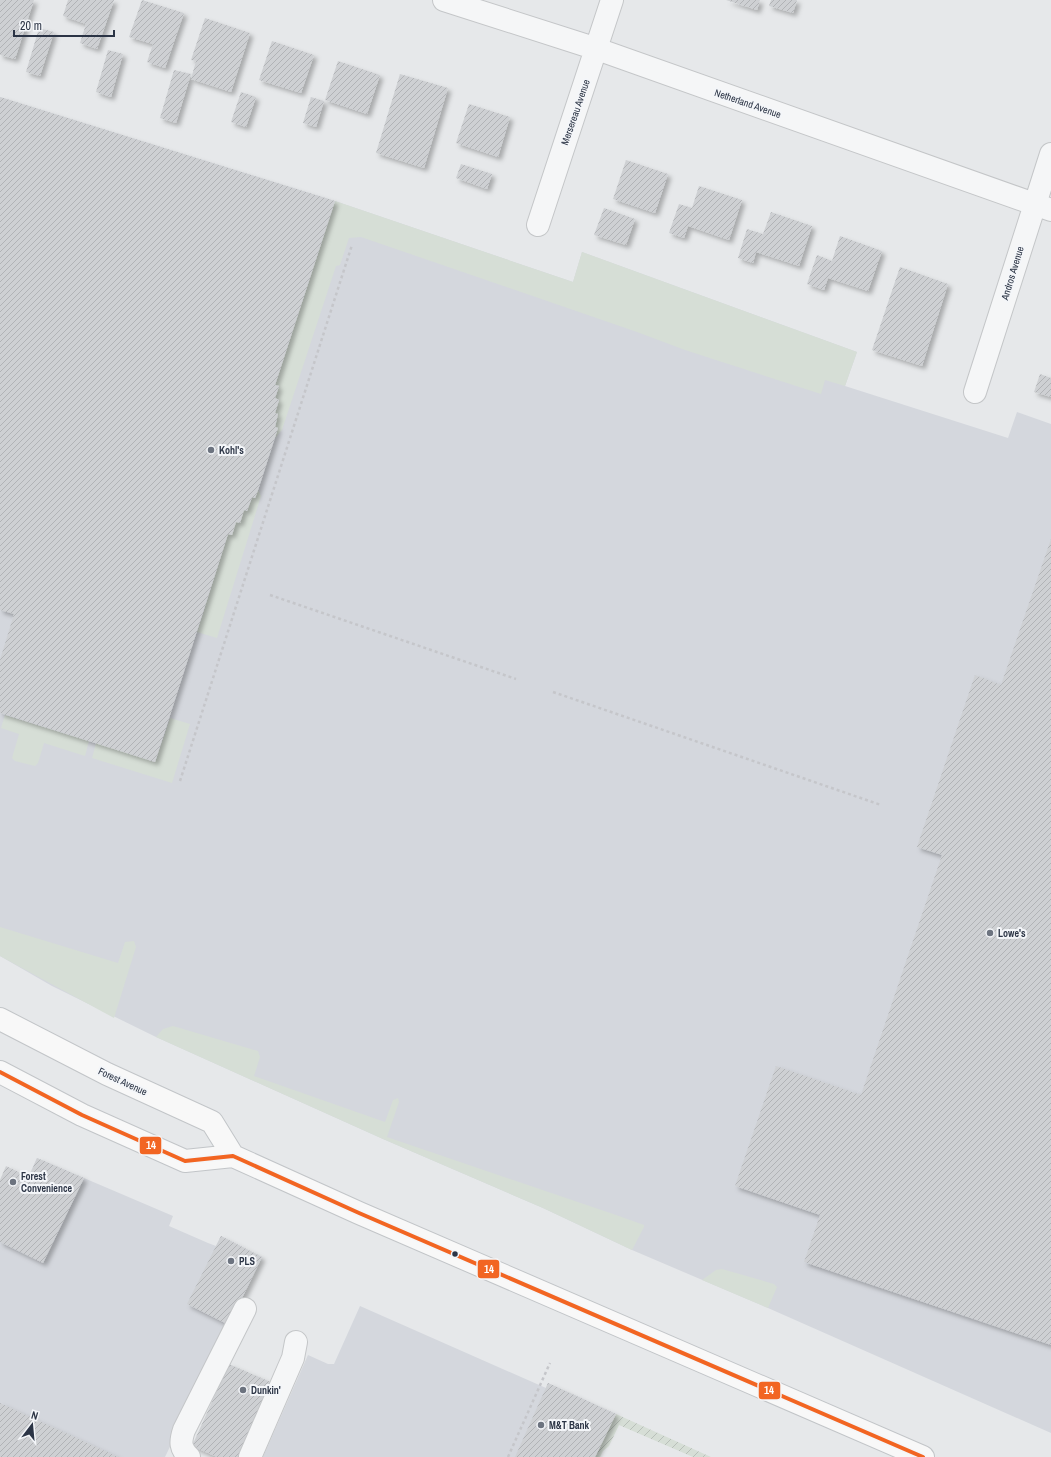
<svg xmlns="http://www.w3.org/2000/svg" width="1051" height="1457" viewBox="0 0 1051 1457" font-family="'Archivo Narrow',sans-serif">
	<style>
		.built { fill: #d4d7dd }
		.green { fill: #d6ded6 }
		.garden { fill: url(#garden-furrows) }
		.building { fill: url(#building-hatch); filter: url(#shadow) }
		.lines { fill: none; stroke-linecap: round; stroke-linejoin: round }
		.minor-casing { stroke: #c4c6c8; stroke-width: 24 }
		.major-casing { stroke: #c2c5c8; stroke-width: 24 }
		.path { stroke: #c5c6ca; stroke-width: 2.5; stroke-dasharray: 3 3; stroke-linecap: butt }
		.minor { stroke: #f5f6f7; stroke-width: 22 }
		.major { stroke: #f8f8f8; stroke-width: 22 }
		.bus-1-casing { stroke: #f4f6f9; stroke-width: 7 }
		.bus-1 { stroke: #f26522; stroke-width: 4 }
		.poi-dot { fill: #6c737f; stroke: #f4f6f9; stroke-width: 1.5 }
		.bus-dot { fill: #2b3445; stroke: #f4f6f9; stroke-width: 1.5 }
		.labels { text-anchor: middle; stroke-width: 4; stroke-linejoin: round; paint-order: stroke }
		.street-label { font-size: 10px; fill: #2b3445; stroke: #f4f6f9 }
		.poi-label { font-size: 10px; font-weight: bold; fill: #2b3445; stroke: #f4f6f9; text-anchor: start }
		.line-badge { stroke: #f4f6f9; stroke-width: 1.5 }
		.badge-label { font-size: 11px; text-anchor: middle; font-weight: bold; fill: #fff }
	</style>
	<defs>
		<pattern id="garden-furrows" width="10" height="10" patternUnits="userSpaceOnUse"><rect width="10" height="10" fill="#d6ded6"/><path d="M-1 1l2-2M0 10L10 0M9 11l2-2" fill="none" stroke="#b8bfb9"/></pattern>
		<pattern id="building-hatch" width="6" height="6" patternUnits="userSpaceOnUse"><rect width="6" height="6" fill="#ced0d3"/><path d="M-1 1l2-2M0 6l6-6M5 7l2-2" fill="none" stroke="#b1b3b6"/></pattern>
		<filter id="shadow"><feDropShadow dx="3.5" dy="3.5" stdDeviation="2" flood-color="#0004"/></filter>
	</defs>
	<rect width="100%" height="100%" fill="#e6e8ea"/>
	<path class="built" d="M0,97l335,104 238,81 9,-30 275,100 -12,34 163,52 9,-26 34,12v1009l-283,-125 -136,-58 -89,-42 -160,-69 -227,-102 -104,-51 -52,-30z
		M37,1158l136,58 -4,10 39,17 8,3 5,-10 41,21 -97,200h-165v-219z
		M360,1306l186,82 2,-5 68,31 -21,43h-332l45,-102 20,9h6z"/>
	<path class="green" d="M335,201l238,81 9,-30 275,100 -12,34 -20,-6 -4,14 -136,-44 -48,-18 -276,-95 -12,1 -9,27 -4,1 -54,164 -8,9 4,-11 -3,-1 3,-13 -3,-1 4,-13 -4,-2 4,-12 -4,-1z
		M258,490l3,6 -44,142 -20,-6 31,-98 16,-24 3,1 5,-14 3,1z
		M5,715l84,26 -4,15 -41,-13 -6,20 -3,3 -20,-5 -3,-3 7,-24 -18,-6z
		M170,718l20,6 -18,59 -80,-25 4,-15 59,19z
		M0,927l118,36 7,-21 9,-1 2,6 -22,71 -114,-62z
		M173,1026l85,25 2,6 -6,19 131,46 8,-22 5,-2 1,4 -12,35 232,79 25,9v2l-12,23 -89,-42 -160,-69 -227,-102 7,-8z
		M722,1269l52,15 3,3 -9,21 -66,-28 14,-10z"/>
	<path class="garden" d="M616,1414l95,43h-18l-74,-32 -10,21 -6,5 -3,6h-5z"/>
	<path class="building" d="M0,0h34l-19,59 -15,-4z
		M68,0h46l-17,49 -17,-6 6,-19 -23,-8z
		M142,0l42,13 -19,55 -18,-6 6,-18 -24,-7z
		M726,0h34l-3,10z
		M771,0h26l-4,13 -24,-7z
		M205,18l45,15 -19,59 -40,-13 5,-18 -5,-1z
		M39,28l15,4 -14,44 -14,-4z
		M272,41l42,14 -13,38 -42,-13z
		M108,50l15,4 -12,43 -15,-5z
		M338,61l42,14 -13,39 -42,-14z
		M174,70l17,4 -15,49 -16,-5z
		M400,74l48,14 -24,80 -48,-15z
		M241,92l15,5 -10,30 -15,-5z
		M0,97l335,104 -60,184 4,1 -4,12 4,2 -4,13 3,1 -3,13 3,1 -20,62 -3,8 -3,-1 -5,14 -3,-1 -4,13 -4,-1 -4,13 -4,-1 -73,228 -155,-49v-53l14,-46 -14,-4z
		M311,97l13,4 -8,26 -13,-4z
		M469,104l41,13 -12,40 -42,-14z
		M626,160l42,14 -13,39 -42,-14z
		M461,164l31,10 -5,15 -31,-11z
		M699,186l43,14 -13,40 -41,-14 -4,12 -15,-5 10,-29 13,4z
		M604,208l31,11 -9,26 -32,-10z
		M771,212l41,14 -13,40 -43,-14 -3,11 -15,-5 9,-29 16,5z
		M840,236l42,15 -14,40 -40,-13 -4,12 -17,-6 10,-29 15,6z
		M900,267l48,17 -26,82 -50,-16z
		M1040,374l11,4v19l-17,-5z
		M1051,539v806l-247,-83 16,-47 -85,-29 41,-120 85,29 81,-240 -25,-8 58,-172 26,10z
		M37,1158l47,20 -41,85 -43,-21v-62l6,-14 23,11z
		M221,1236l41,21 -33,68 -42,-21z
		M229,1364l44,19 -33,74h-23l-25,-11z
		M548,1383l68,31 -21,43h-80z
		M0,1403l118,54h-118z"/>
	<g class="lines">
		<g class="minor-casing">
			<path id="minor" d="M444,0l153,49 454,161
				M538,225l74,-225
				M975,392l76,-238
				M189,1457c-9,-9 -9,-15 -5,-27l61,-121
				M250,1457l43,-99 3,-16"/>
		</g>
		<g class="major-casing">
			<path id="major" d="M0,1019l107,55 105,48 21,34
				M0,1072l82,43 103,46 48,-5 126,57 564,244"/>
		</g>
		<path class="path" d="M270,595l246,84
			M553,692l328,113
			M180,781l172,-536
			M508,1457l42,-94"/>
		<use href="#minor" class="minor"/>
		<use href="#major" class="major"/>
		<g class="bus-1-casing">
			<path id="bus-1" d="M0,1072l82,43 103,46 48,-5 126,57 564,244"/>
		</g>
		<use href="#bus-1" class="bus-1"/>
	</g>
	<g class="poi-dot">
		<circle cx="211" cy="450" r="4"/>
		<circle cx="990" cy="933" r="4"/>
		<circle cx="13" cy="1182" r="4"/>
		<circle cx="231" cy="1261" r="4"/>
		<circle cx="243" cy="1390" r="4"/>
		<circle cx="541" cy="1425" r="4"/>
	</g>
	<circle class="bus-dot" cx="455" cy="1254" r="3.5"/>
	<g class="labels">
		<g class="street-label">
			<text transform="translate(748 103) rotate(19)" y="4">Netherland Avenue</text>
			<text transform="translate(575 112) rotate(-71)" y="4">Mersereau Avenue</text>
			<text transform="translate(1012 273) rotate(-73)" y="4">Andros Avenue</text>
			<text transform="translate(123 1081) rotate(25)" y="4">Forest Avenue</text>
		</g>
		<g class="poi-label">
			<text x="219" y="454">Kohl's</text>
			<text x="998" y="937">Lowe's</text>
			<text x="21" y="1180">Forest<tspan x="21" dy="12">Convenience</tspan></text>
			<text x="239" y="1265">PLS</text>
			<text x="251" y="1394">Dunkin'</text>
			<text x="549" y="1429">M&amp;T Bank</text>
		</g>
	</g>
	<g class="line-badge">
		<rect x="139" y="1136" width="23" height="19" rx="4" fill="#f26522"/>
		<rect x="477" y="1259" width="23" height="20" rx="4" fill="#f26522"/>
		<rect x="758" y="1381" width="23" height="19" rx="4" fill="#f26522"/>
	</g>
	<g class="badge-label">
		<text x="151" y="1149">14</text>
		<text x="489" y="1273">14</text>
		<text x="769" y="1394">14</text>
	</g>
	<g transform="translate(32 1425) rotate(16)" stroke="#f4f6f9" stroke-width="3" paint-order="stroke">
	<path d="M0-3L7 15L0 10L-7 15Z" fill="#2b3445"/>
	<text y="-6" font-size="11" font-weight="bold" text-anchor="middle" fill="#2b3445">N</text>
	</g>
	<path d="M14 30v6h100v-6" fill="none" stroke="#2b3445" stroke-width="2"/>
	<text x="20" y="30" font-size="12" fill="#2b3445" stroke="#f4f6f9" stroke-width="3" paint-order="stroke">20 m</text>
</svg>
